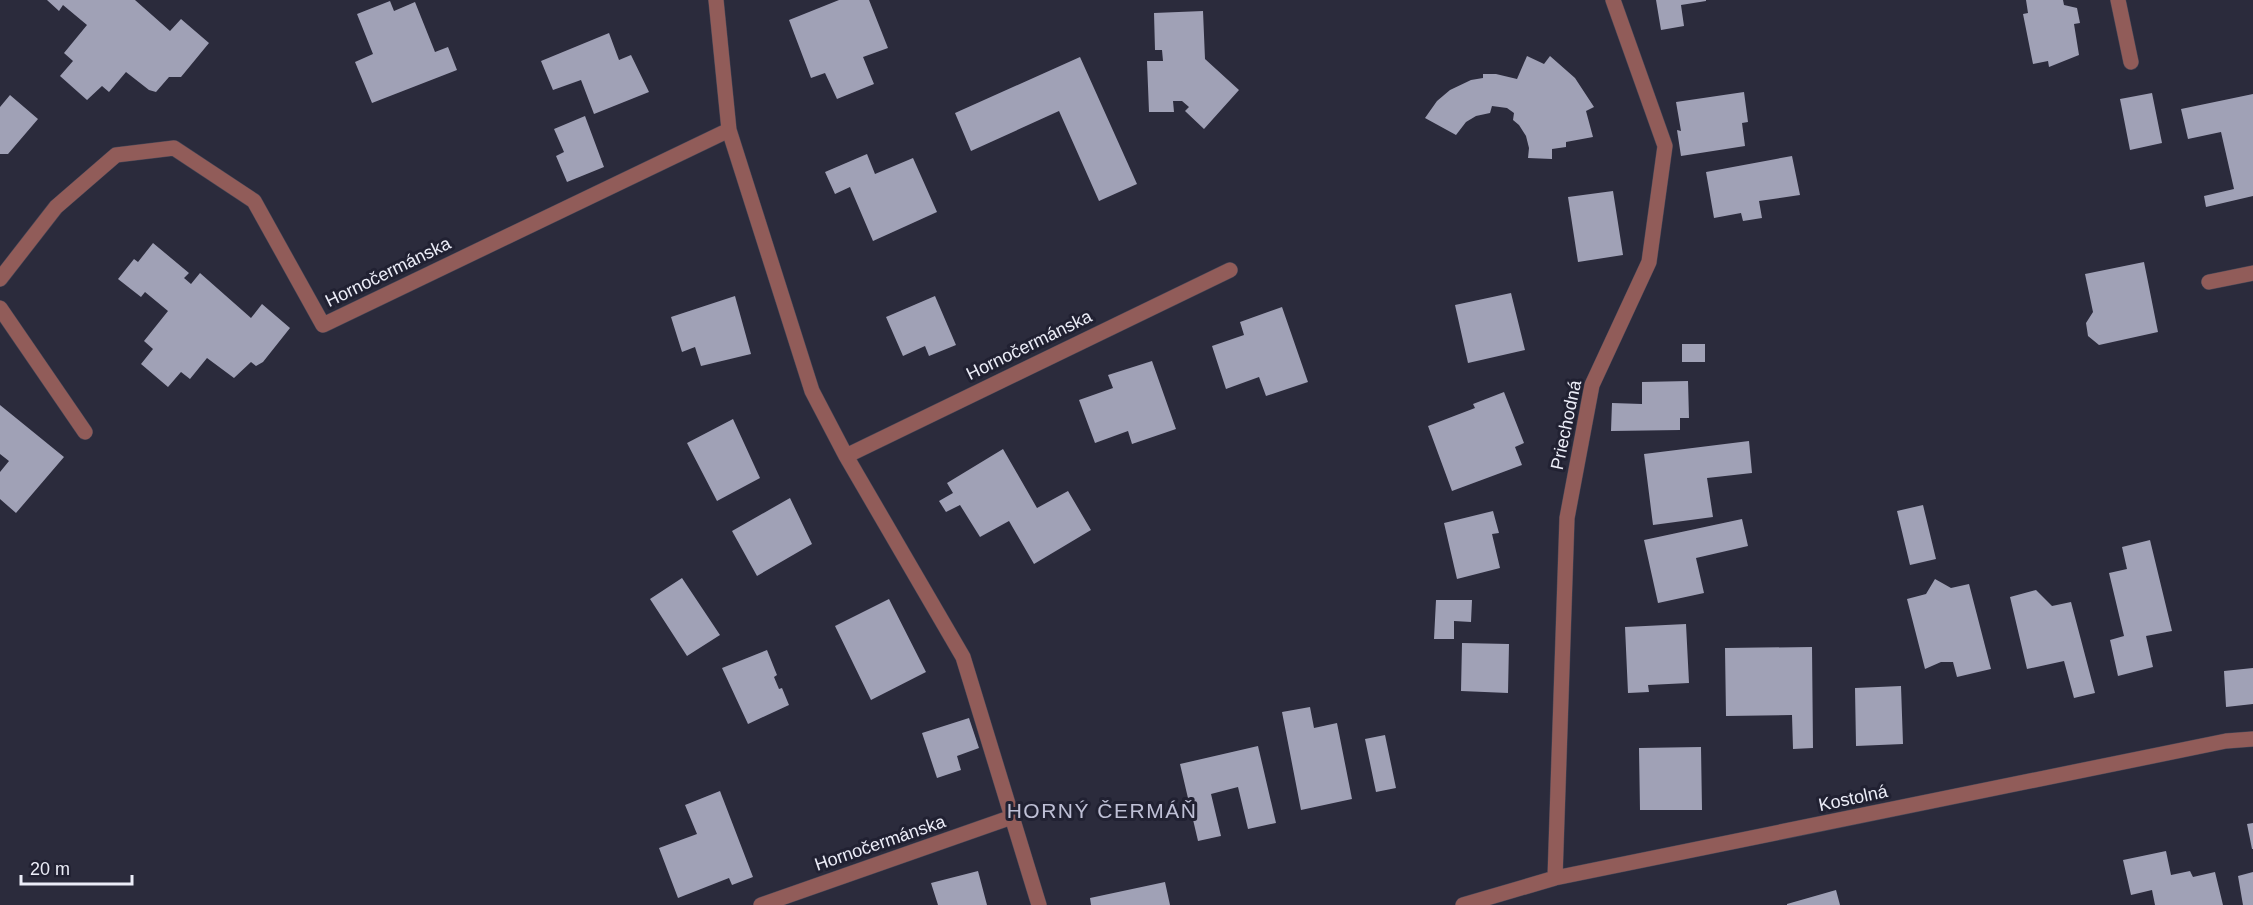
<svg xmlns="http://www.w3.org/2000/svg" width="2253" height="905" viewBox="0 0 2253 905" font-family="Helvetica,sans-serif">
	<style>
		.building { fill: #a0a1b6 }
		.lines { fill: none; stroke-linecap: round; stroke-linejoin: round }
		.minor-casing { stroke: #464656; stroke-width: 16 }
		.minor { stroke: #915c59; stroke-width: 15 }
		.labels { text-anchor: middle; stroke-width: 6; stroke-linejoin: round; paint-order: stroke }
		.street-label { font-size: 18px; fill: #ecedf8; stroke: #212132 }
		.quarter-label { font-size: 21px; letter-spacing: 1.5px; fill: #bfc0d6; stroke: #212132 }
	</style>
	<rect width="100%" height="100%" fill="#2b2b3c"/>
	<path class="building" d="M47,0h88l35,31 11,-12 28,24 -28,34h-12l-13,15 -7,-2 -23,-18 -17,20 -7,-6 -15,14 -27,-24 13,-15 -9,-8 23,-28 -24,-20 -4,6z
		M839,0h30l19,48 -25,9 11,27 -37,15 -12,-26 -14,5 -22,-58z
		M1656,0h50v1l-25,4 3,21 -23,4z
		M2026,0h37l1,5 13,3 3,15 -6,1 5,31 -30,12 -1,-6 -15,3 -10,-50 5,-1z
		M390,1l4,10 21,-9 20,50 13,-5 9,23 -85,33 -17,-41 18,-8 -16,-40z
		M1203,11l2,48 34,31 -35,39 -19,-18 4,-4 -7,-6h-9l1,11h-25l-2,-51h16l-1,-11h-7l-1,-37z
		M609,33l10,27 12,-5 18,37 -55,22 -13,-34 -28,10 -12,-29z
		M1527,56l17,8 6,-8 25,22 19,29 -8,4 7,26 -27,5v5l-14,2v10l-24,-1 1,-10 -3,-12 -7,-11 -6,-5 1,-7 -7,-5 -15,-2 -2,7 -14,3 -10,6 -10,13 -31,-17 12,-17 13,-11 21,-10 12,-2v-4h13l21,5z
		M1080,57l57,127 -38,17 -40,-90 -88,40 -16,-38z
		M1744,92l4,30 -6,1 3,23 -64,10 -4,-26 4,1 -5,-29z
		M2152,93l10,50 -32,7 -10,-51z
		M2253,94v102l-47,11 -2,-11 30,-7 -13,-57 -33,7 -7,-30z
		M10,95l28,24 -30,35h-8v-47z
		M585,116l19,51 -37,15 -11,-26 8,-4 -10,-23z
		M867,154l8,20 38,-16 24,54 -64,29 -23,-54 -15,7 -10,-22z
		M1792,156l8,39 -41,6 3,17 -19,3 -2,-8 -27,5 -8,-46z
		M1613,191l10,64 -45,7 -10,-65z
		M153,243l36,30 -5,5 7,6 9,-11 51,45 11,-14 28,24 -27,34 -7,4 -5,-4 -17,16 -27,-20 -17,21 -9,-7 -13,15 -27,-23 12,-15 -9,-8 24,-30 -23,-19 -4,5 -23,-18 16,-20 4,3z
		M2144,262l14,70 -59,13 -11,-9 -2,-13 7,-11 -8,-38z
		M1511,293l14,57 -57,13 -13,-58z
		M735,296l16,58 -50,12 -6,-19 -13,5 -11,-35z
		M935,296l21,49 -27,11 -4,-10 -22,10 -17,-39z
		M1282,307l26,75 -42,14 -7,-19 -33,12 -14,-43 32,-11 -4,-13z
		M1682,344h23v18h-23z
		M1152,361l24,68 -44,15 -4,-13 -33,12 -16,-43 34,-12 -5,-13z
		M1688,381l1,37h-9v12l-69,1 1,-28 30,1v-22z
		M1504,392l20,51 -9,4 7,18 -70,26 -24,-65 47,-18 -2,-4z
		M0,405l64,52 -48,56 -16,-14v-27l9,-11 -9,-7z
		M733,419l27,59 -43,23 -30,-58z
		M1749,441l3,32 -45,5 6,39 -60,8 -9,-71z
		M1003,449l34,59 31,-17 23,39 -57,34 -25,-43 -29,16 -20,-32 -14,7 -7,-11 14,-8 -6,-10z
		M790,498l22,46 -55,32 -25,-45z
		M1923,505l13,54 -26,6 -13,-54z
		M1493,511l6,22 -7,1 8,34 -43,11 -13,-56z
		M1742,519l6,27 -52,12 8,35 -46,10 -14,-63z
		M2150,540l22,91 -26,5 7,31 -35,9 -8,-36 14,-4 -15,-63 18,-4 -5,-22z
		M682,578l38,57 -33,21 -37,-57z
		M1935,579l16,9 18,-4 22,85 -34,8 -4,-15h-12l-16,7 -18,-70 19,-5z
		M2036,590l16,16 19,-4 24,91 -21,5 -10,-37 -37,8 -17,-72z
		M889,599l37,73 -55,28 -36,-74z
		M1436,600h36l-1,22 -17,-1v18h-20z
		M1686,624l3,59 -41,2 1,7 -21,1 -3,-66z
		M1462,643l47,1 -1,49 -47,-2z
		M1812,647l1,101 -20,1 -1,-34 -66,1 -1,-68z
		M767,650l10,25 -3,2 5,12 3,-1 7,17 -41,19 -26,-56z
		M2253,668v36l-27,3 -2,-36z
		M1901,686l2,58 -47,2 -1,-58z
		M1310,707l4,21 23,-5 15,76 -51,11 -19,-98z
		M969,718l10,30 -22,8 4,14 -24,8 -15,-45z
		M1385,735l11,53 -20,4 -11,-53z
		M1258,746l18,77 -28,6 -10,-42 -27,7 10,42 -23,5 -18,-77z
		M1701,747l1,63h-62l-1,-62z
		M720,791l33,86 -21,8 -3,-7 -51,20 -19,-50 38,-14 -12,-29z
		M2253,823v26h-1l-5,-25z
		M2166,851l5,24 19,-4 3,6 22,-5 8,33h-68l-3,-15 -21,5 -8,-35z
		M978,871l9,34h-49l-7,-22z
		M2253,872v33h-10l-5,-29z
		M1165,882l5,23h-79l-1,-7z
		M1836,890l4,15h-53v-1z"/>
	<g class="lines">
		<g class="minor-casing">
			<path id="minor" d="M716,0l13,130 83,261 34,65 117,201 76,248
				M2118,0l13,62
				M0,279l56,-72 60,-52 58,-7 80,53 69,124 406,-195
				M2209,282l44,-9
				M0,308l85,124
				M846,456l384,-186
				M1555,878l12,-360 25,-133 57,-123 16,-116 -52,-146
				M761,905l251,-88
				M1463,905l92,-27 671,-137 27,-2"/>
		</g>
		<use href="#minor" class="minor"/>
	</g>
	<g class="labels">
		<g class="street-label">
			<text transform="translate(388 272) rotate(-26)" y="6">Hornočermánska</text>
			<text transform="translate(1029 345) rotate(-26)" y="6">Hornočermánska</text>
			<text transform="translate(1566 425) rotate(-78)" y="6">Priechodná</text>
			<text transform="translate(1853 798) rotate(-12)" y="6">Kostolná</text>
			<text transform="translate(880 843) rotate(-19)" y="6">Hornočermánska</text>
		</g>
		<g class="quarter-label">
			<text x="1102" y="818">HORNÝ ČERMÁŇ</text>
		</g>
	</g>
	<path d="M21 875v9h111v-9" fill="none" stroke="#ecedf8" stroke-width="3"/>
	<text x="30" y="875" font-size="18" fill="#ecedf8" stroke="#212132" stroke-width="4.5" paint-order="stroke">20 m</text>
</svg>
